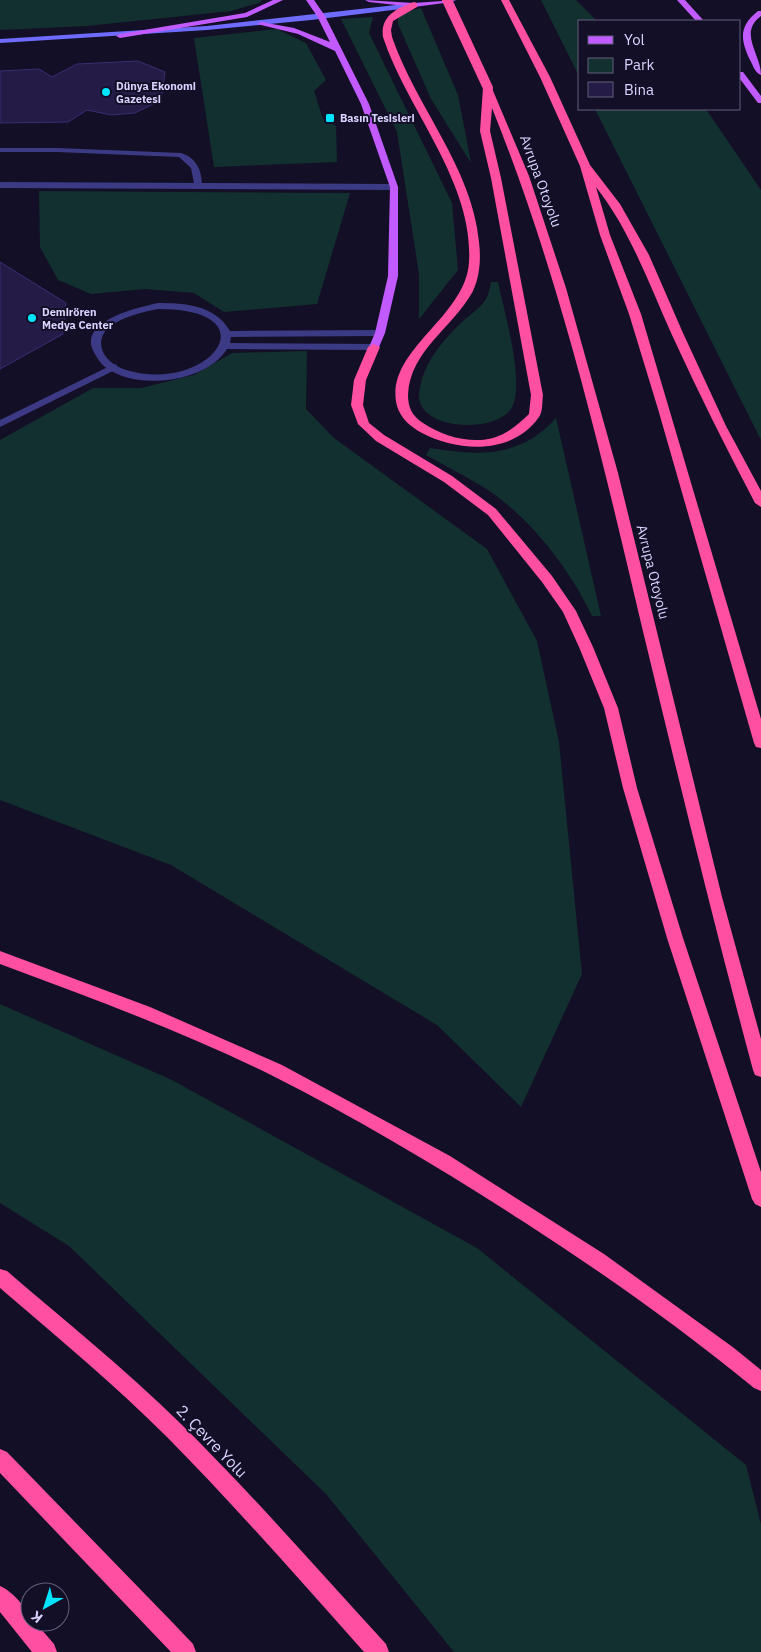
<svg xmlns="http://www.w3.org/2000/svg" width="761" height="1652" viewBox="0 0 761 1652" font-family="'IBM Plex Sans',sans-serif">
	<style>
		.green { fill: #12302f }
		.building { fill: #241b47; stroke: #3b2d73 }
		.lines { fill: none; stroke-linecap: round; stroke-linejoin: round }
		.lane { fill: #3d3a85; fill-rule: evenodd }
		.street { fill: #3d3a85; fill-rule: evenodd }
		.secondary { fill: #6f6bff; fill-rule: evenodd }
		.primary { fill: #c25bff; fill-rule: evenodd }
		.highway { fill: #ff4fa3; fill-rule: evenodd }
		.highway-bridge { stroke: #ff4fa3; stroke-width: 10 }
		.poi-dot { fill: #00e5ff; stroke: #130f26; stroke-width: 2 }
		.labels { text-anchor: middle; stroke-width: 4; stroke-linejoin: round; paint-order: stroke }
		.far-poi-label { font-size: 11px; font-weight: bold; fill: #d9d4ff; stroke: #130f26; text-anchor: start }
		.street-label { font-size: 14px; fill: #d9d4ff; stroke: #130f26 }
		.near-street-label { font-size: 16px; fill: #d9d4ff; stroke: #130f26 }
	</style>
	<rect width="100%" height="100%" fill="#130f26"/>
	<path class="green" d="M0,0h262l-3,3 -28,8 -144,15 -87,4z
		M541,0h35l21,21h-17v57z
		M421,8l37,87 13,68 -40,-64 -33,-75v-6l6,-6z
		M373,17l-4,16 83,170 6,67 -39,49v-45l-22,-142 -56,-113z
		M277,29l29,14 20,37 -12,11 9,28 13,7 1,36 -123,5 -20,-129z
		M595,109h111l55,81v250z
		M39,191l311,2 -33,111 -93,8 -30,-19 -49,-4 -54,5 -33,-14 -18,-33z
		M491,282h7c6,29 26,96 15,123 -12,30 -97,26 -94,-11 3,-30 23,-53 44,-73 8,-7 20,-15 24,-24 2,-5 3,-10 4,-15z
		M307,351l-1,58 28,29 153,111 50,92 22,101 23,232 -61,133 -84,-82 -266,-160 -171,-65v-360l93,-52h48l53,-13 38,-22z
		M556,418l45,198h-9c-20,-43 -58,-93 -97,-121 -21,-15 -46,-27 -69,-40l4,-7c49,8 90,10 126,-30z
		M0,1004l172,76 305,168 269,217 15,59v128h-307l-128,-158 -257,-248 -69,-43z"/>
	<path class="building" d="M138,61l27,11 -4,28 -26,13 -24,2 -24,-5 -19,12 -68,1v-52l39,-2 13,8 25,-13z
		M0,262l66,41 -3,31 -63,35z"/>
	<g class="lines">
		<path class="lane" d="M0,148h57l124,5c16,5 21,18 21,33l-7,2 -4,-20 -12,-11 -122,-5h-57z
			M114,364l3,1v4l-117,58v-7z"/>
		<path class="street" d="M0,182l394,2 4,3 -4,3 -394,-2z
			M158,303c27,0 57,2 72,28l150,-1 5,3 -5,3 -149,1 -1,6 144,1 5,3 -5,3 -147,-1c-21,34 -91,42 -122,18 -6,-5 -10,-12 -13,-19 -10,-28 48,-41 66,-45zM158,309c116,0 51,86 -32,61 -9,-3 -19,-9 -23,-18 -12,-29 35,-39 55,-43z"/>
		<path class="secondary" d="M414,3l4,2 -1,2 -106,13 -104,10 -207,13v-4l207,-13z"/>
		<path class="primary" d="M273,0h10l-36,17 -127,21 -4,-2 4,-2 125,-21z
			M306,0h8l11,16 44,88 29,83v89l-13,57 -6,14 -5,3 -5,-3 6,-14 13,-57 2,-89 -29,-83 -26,-53 -37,-17 -41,-10 4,-2 33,6 36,14 -13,-26z
			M365,0l49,3 42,-3 -4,2 -38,5 -45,-5z
			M677,0h8l19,21h-8z
			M758,11h3v5c-23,17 0,38 0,59 -6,-2 -8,-10 -11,-15 -10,-21 -11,-34 8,-49z
			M740,72h3l18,24v7h-3l-18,-24z"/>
		<path class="highway" d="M501,0h8l41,77 40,88 30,39 29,51 34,78 43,93 35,65v16l-6,-4c-29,-55 -57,-111 -83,-168 -23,-51 -41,-103 -76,-148l14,48 31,79 120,405v29l-5,-1 -2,-4 -96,-334 -29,-95 -29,-79 -20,-69 -40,-89z
			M414,2l3,1v4l-24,14 -2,9 1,7c24,70 80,130 87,205 2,16 1,34 -6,49 -20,37 -63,59 -65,104 0,12 4,21 15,28 17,11 37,18 57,17 20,-1 35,-12 49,-26l2,-19 -40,-217 -11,-47 3,-43 5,-3 3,1 38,90 37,112 52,185 104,424 39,142v38l-6,-2 -2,-5c-40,-149 -76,-297 -112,-447 -41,-174 -82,-349 -149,-515l-2,23 11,47 42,217c-1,6 0,17 -4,22 -26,38 -81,35 -117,16 -11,-6 -21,-14 -25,-27 -14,-55 69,-88 72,-144 5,-80 -62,-152 -86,-225 -3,-20 13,-29 31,-35z
			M374,344l6,3 -14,33 -3,25 6,18 15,12 68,41 44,33 56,67 24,35 17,36 25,61 19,80 46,150 78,234v35l-6,-3 -3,-5 -85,-261 -44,-150 -19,-80 -25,-61 -16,-35 -21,-30 -54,-67 -44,-33 -68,-41 -18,-17 -7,-19 3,-25 14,-33z
			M0,951l150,56 132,58 168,91 154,98 130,94 27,22v21l-7,-3c-73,-60 -151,-115 -230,-166 -82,-53 -166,-103 -253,-147 -87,-43 -180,-77 -271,-111z
			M0,1269l7,2c58,50 118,98 173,152 72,71 138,147 206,221l3,8h-25c-65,-73 -129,-146 -197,-215 -53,-53 -110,-100 -167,-149z
			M0,1449l7,3 167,172 19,20 3,8h-25l-171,-179z
			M0,1586c11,4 30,24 30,36h5l19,22 3,8h-25l-32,-40z"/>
		<path class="highway-bridge" d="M447,0l41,88"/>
	</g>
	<g class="poi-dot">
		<circle cx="106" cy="92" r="5"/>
		<rect x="325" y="113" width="10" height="10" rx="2.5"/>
		<circle cx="32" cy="318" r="5"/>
	</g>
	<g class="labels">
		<g class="far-poi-label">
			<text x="116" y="90">Dünya Ekonomi<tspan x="116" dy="13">Gazetesi</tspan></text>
			<text x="340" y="122">Basın Tesisleri</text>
			<text x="42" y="316">Demirören<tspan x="42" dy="13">Medya Center</tspan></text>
		</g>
		<g class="street-label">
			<text transform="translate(541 181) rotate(70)" y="5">Avrupa Otoyolu</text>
			<text transform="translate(653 572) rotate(76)" y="5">Avrupa Otoyolu</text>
		</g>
		<g class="near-street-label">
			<text transform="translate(212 1441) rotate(46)" y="6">2. Çevre Yolu</text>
		</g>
	</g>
	<rect x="578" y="20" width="162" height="90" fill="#130f26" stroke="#625e7d"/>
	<rect x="588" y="36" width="25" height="8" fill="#c25bff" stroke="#625e7d"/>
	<text x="624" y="45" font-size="15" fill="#d9d4ff">Yol</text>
	<rect x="588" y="58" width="25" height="15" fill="#12302f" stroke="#625e7d"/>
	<text x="624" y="70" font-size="15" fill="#d9d4ff">Park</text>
	<rect x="588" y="82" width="25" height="15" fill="#241b47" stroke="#625e7d"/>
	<text x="624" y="95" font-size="15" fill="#d9d4ff">Bina</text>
	<g transform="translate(45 1607) rotate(219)"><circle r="24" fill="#130f26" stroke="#625e7d"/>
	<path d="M0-4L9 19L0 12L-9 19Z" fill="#00e5ff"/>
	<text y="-8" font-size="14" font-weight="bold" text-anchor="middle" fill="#d9d4ff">K</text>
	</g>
</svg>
